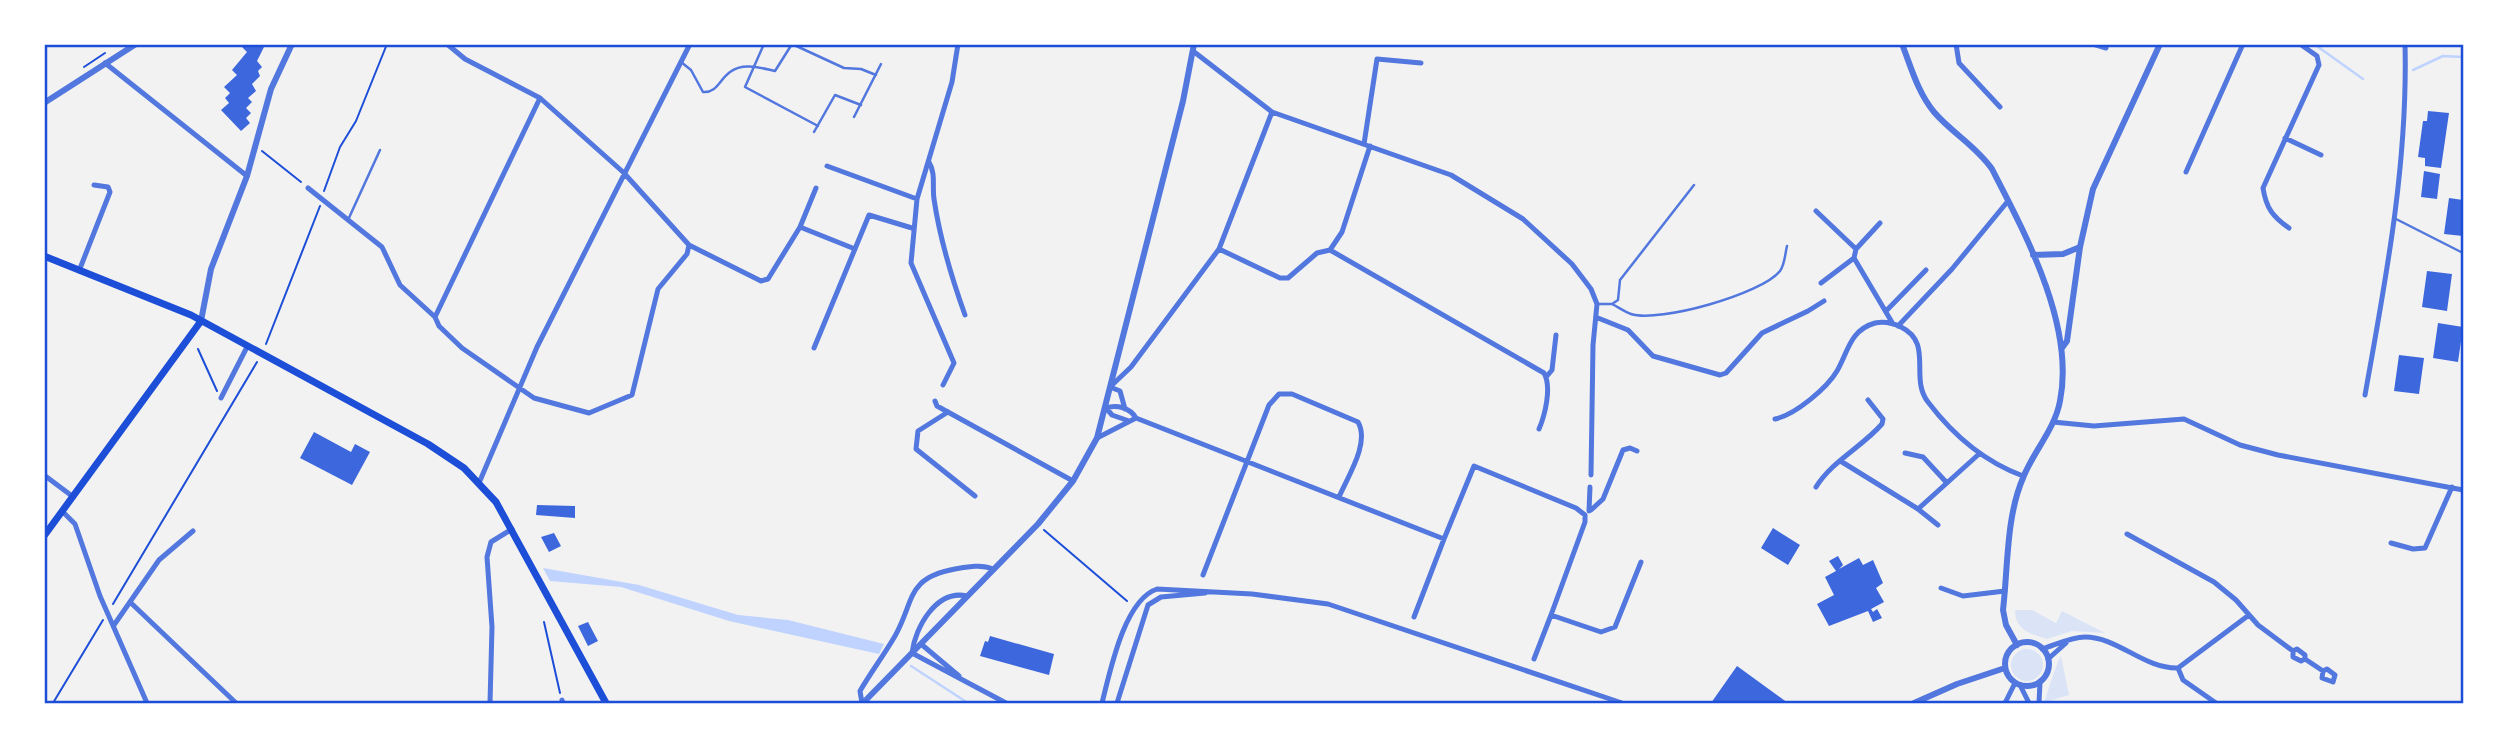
<svg xmlns="http://www.w3.org/2000/svg" width="2507" height="747" viewBox="0 0 2507 747" font-family="Karla,sans-serif">
	<style>
		.green { fill: #dbe4f7 }
		.water { fill: #bfd3fe }
		.lines { fill: none; stroke-linecap: round; stroke-linejoin: round }
		.stream { stroke: #bfd3fe; stroke-width: 2.5 }
		.building { fill: #3d67dc }
		.path { stroke: #1d4ed8; stroke-width: 2 }
		.service { stroke: #5277de; stroke-width: 2.5 }
		.minor { stroke: #5277de; stroke-width: 5 }
		.tertiary { stroke: #5277de; stroke-width: 6 }
		.secondary { stroke: #1d4ed8; stroke-width: 7 }
		.neatline { fill: none; stroke: #1d4ed8; stroke-width: 2.5 }
	</style>
	<rect width="100%" height="100%" fill="#f2f2f2"/>
	<path class="green" d="M2015,610h17l24,13 6,-12 43,22 -33,-2 -25,8c-17,-5 -32,-9 -32,-29z
		M2011 665a16 16 0 1 1 32 0a16 16 0 1 1-32 0Z
		M2061,656l8,39 -24,7c0,-4 13,-43 16,-46z"/>
	<path class="water" d="M543,568l96,17 99,30 50,5 96,24 -5,10 -150,-33 -108,-34 -71,-6z"/>
	<g class="lines">
		<path class="stream" d="M2314,44l49,35
			M2413,70l30,-14 20,1
			M911,666l57,37"/>
	</g>
	<path class="building" d="M245,44h16l3,3 -7,14 5,6 -4,4 2,5 -8,8 4,7 -8,7 4,4 -6,6 5,5 -5,5 4,5 -9,8 -20,-21 8,-7 -4,-5 5,-5 -6,-6 13,-12 -5,-5 15,-18 -5,-5z
		M2428,111l21,2 -8,55 -16,-2v-8l-7,-1 5,-36h4z
		M2424,171l16,3 -3,25 -16,-2z
		M2449,198l14,2v36l-19,-2z
		M2427,271l25,3 -5,37 -25,-4z
		M2438,323l25,4 -5,35 -25,-4z
		M2399,355l25,3 -5,36 -25,-3z
		M314,432l37,20 4,-8 15,8 -18,33 -52,-27z
		M537,505l38,1v12l-39,-3z
		M1773,528l27,17 -12,20 -27,-17z
		M554,533l7,13 -12,6 -8,-15z
		M1838,556l5,9 -4,4 20,-11 4,7 10,-5 10,23 -7,5 8,14 -13,7 2,3 4,-3 5,9 -9,4 -5,-11 -39,15 -12,-22 17,-9 -9,-18 11,-6 -7,-10z
		M588,622l10,19 -10,5 -10,-20z
		M990,636l64,18 -5,21 -69,-19 5,-15 3,1z
		M1737,666l51,37h-77z"/>
	<g class="lines">
		<path class="path" d="M84,67l21,-14
			M262,151l39,31
			M324,191l16,-44 16,-26 31,-77
			M266,344l54,-138
			M198,349l19,42
			M1044,530l83,71
			M113,604l144,-242
			M544,622l16,71
			M53,703l50,-83"/>
		<path class="service" d="M764,44l-19,43 73,39
			M681,62l10,8 12,22c14,1 16,-12 27,-20 13,-10 31,-4 45,-1l17,-27 52,24 17,1 15,6
			M854,117l27,-53
			M814,132l21,-37 26,10
			M2396,219l67,34
			M348,220l32,-70
			M1598,304h14l6,-4 2,-20 74,-95
			M1612,304c6,3 13,8 19,10 28,9 131,-20 149,-43 5,-7 5,-17 7,-25"/>
		<path class="minor" d="M447,44l18,15 75,39 83,74 66,73 72,36 7,-2 32,-52 16,-39
			M1956,44l3,19 41,44
			M2093,44l13,4
			M1193,51l79,61 179,63 72,44 49,45 19,25 6,15 -4,41 -2,130
			M105,63l142,113
			M2285,138l36,17
			M1364,144l13,-85 44,4
			M929,162c7,12 3,24 5,37 6,41 17,77 31,116
			M827,166l90,33
			M2186,172l57,-128
			M308,188l74,59 18,38 35,32 4,9 23,22 72,50 55,15 43,-18 26,-106 29,-35 2,-9
			M1816,211l40,38
			M1880,223l-24,26 -2,9 39,66
			M800,227l55,22
			M2289,228c-16,-11 -23,-20 -26,-40l56,-123 -2,-9 -17,-12
			M1219,249l61,29h8l29,-25 13,-3 12,-18 28,-86
			M1330,250l214,123c8,14 1,42 -5,56
			M79,271l31,-79 -2,-5 -14,-2
			M1821,283l33,-25
			M1887,310l39,-40
			M435,317l105,-219
			M1598,318l30,12 25,26 67,19 6,-2 36,-40 46,-22 16,-10
			M1898,326l54,-57 56,-68
			M814,348l55,-133 43,13
			M1547,376l5,-6 4,-35
			M943,385l11,-22 -43,-100 6,-64 35,-117 6,-38
			M1110,387l21,-20 88,-118 53,-137
			M1110,387l10,4 5,18
			M2365,395c21,-117 43,-232 40,-351
			M221,398l26,-51
			M935,401l2,5 136,75
			M1106,408c11,-4 24,0 30,10l308,121 30,-73 102,42 9,7v7l-34,93 50,17 14,-5 26,-65
			M1106,408l6,7 17,6
			M948,412l-30,19 -2,18 59,47
			M1775,419c20,-4 52,-31 62,-48 11,-19 13,-41 38,-48 9,-2 18,0 26,4 33,16 8,51 27,75 25,33 57,60 95,74
			M2053,422l41,4 90,-7 56,26 38,10 185,35
			M1097,438l39,-20
			M1905,453l18,4 24,26
			M1842,462l76,47 61,-55
			M44,475l28,21
			M479,483l58,-136 153,-303
			M1816,487c16,-26 46,-40 66,-63l1,-5 -15,-19
			M1918,509l20,16
			M1591,510l12,-11 20,-49 7,-2 7,3
			M62,511l13,13 25,72 47,107
			M1589,511l1,-24
			M2127,534l87,48 22,18 22,25 35,26 4,-2 8,6v4l18,12 4,-2 8,6 -2,7 -11,-4 1,-7
			M2391,543l22,6 12,-1 27,-61
			M1203,575l66,-170 10,-11h13l66,28c12,21 -10,54 -19,75
			M1941,588l22,8 42,-5
			M967,596c-31,-7 -52,32 -55,57l94,50
			M130,602l106,101
			M1414,617l30,-78
			M114,625l45,-65 34,-29
			M921,644l38,32
			M2042,649c13,-4 29,-12 43,-12 33,0 59,32 93,31l71,-53
			M2293,651v6l8,4 4,-2
			M1534,659l17,-44
			M2048,659l18,-16
			M2178,668l5,12 33,23
			M2020,685l9,18
			M562,700l1,3
			M490,703l2,-76 -5,-70 4,-15 21,-13
			M862,703l-2,-12c11,-19 24,-36 35,-55 20,-36 11,-58 60,-67 12,-2 26,-5 38,0
			M1102,703c8,-31 22,-103 55,-114l95,5 76,10 294,99
			M1117,703l31,-98 13,-8 44,-4
			M2005,703l10,-20
			M2039,703l1,-21"/>
		<path class="tertiary" d="M1902,44c9,23 16,49 32,68 18,21 42,34 58,57 34,66 83,157 68,232 -5,28 -27,51 -37,77 -17,39 -15,90 -20,132l3,15 11,20
			M44,103l92,-59
			M2033,255l30,-1 17,-7
			M201,321l10,-52 36,-93 24,-87 21,-45
			M2062,348l5,-7 13,-94 13,-58 67,-145
			M2005 664a22 22 0 1 1 44 0a22 22 0 1 1-44 0Z
			M863,703l175,-179 35,-43 24,-43 86,-337 11,-57
			M1914,703l43,-19 48,-16"/>
		<path class="secondary" d="M44,256l147,59 237,129 36,24 32,34 110,201
			M44,536l157,-215"/>
	</g>
	<rect width="2507" height="747" fill="none" stroke="#ffffff" stroke-width="91"/>
	<rect x="46" y="46" width="2416" height="656" class="neatline"/>
</svg>
